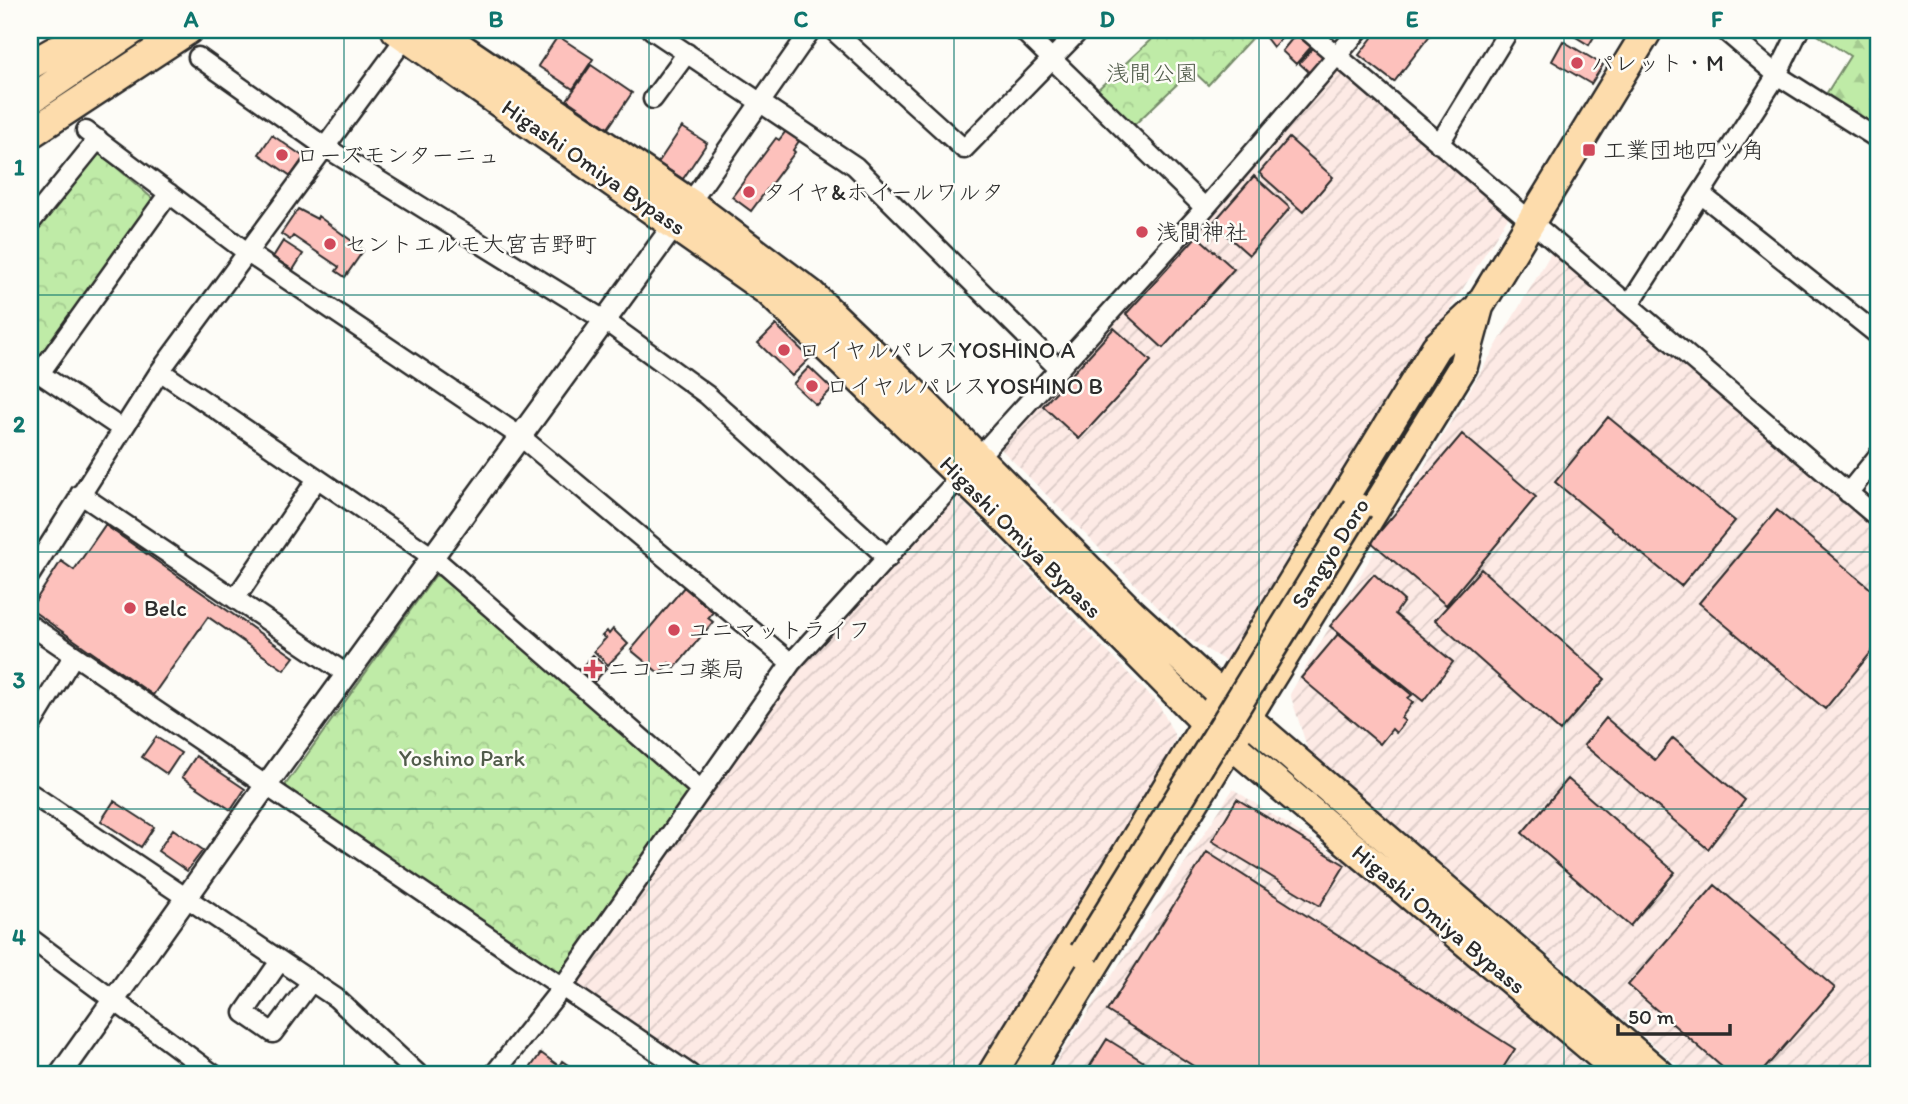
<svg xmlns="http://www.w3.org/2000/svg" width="1908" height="1104" viewBox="0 0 1908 1104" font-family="Itim,'Klee One',sans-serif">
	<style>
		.industrial { fill: url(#industrial-furrows) }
		.forest { fill: url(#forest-firs); stroke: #758b69; stroke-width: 2 }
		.park { fill: url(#park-crowns); stroke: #758b69; stroke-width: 2 }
		.building { fill: #fdc1bc; stroke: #2b2b2b; stroke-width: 2 }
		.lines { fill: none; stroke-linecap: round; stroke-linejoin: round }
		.minor-casing { stroke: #2b2b2b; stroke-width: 23 }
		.tertiary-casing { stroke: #2b2b2b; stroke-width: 26 }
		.primary-casing { stroke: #2b2b2b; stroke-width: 33 }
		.trunk-casing { stroke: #2b2b2b; stroke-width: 33 }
		.minor { stroke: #fdfcf7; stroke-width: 18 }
		.tertiary { stroke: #fdfcf7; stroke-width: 21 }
		.primary { stroke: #fddcac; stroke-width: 28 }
		.trunk { stroke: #fddcac; stroke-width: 28 }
		.primary-bridge-casing { stroke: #2b2b2b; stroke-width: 33; stroke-linecap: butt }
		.primary-bridge { stroke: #fddcac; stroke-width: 28 }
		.grid { fill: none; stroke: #0f766e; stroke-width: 2; stroke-opacity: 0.55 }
		.poi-dot { fill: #d1495b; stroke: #fdfcf7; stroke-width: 2.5 }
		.labels { text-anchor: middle; stroke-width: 5; stroke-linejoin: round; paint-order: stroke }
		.poi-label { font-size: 23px; fill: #2b2b2b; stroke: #fdfcf7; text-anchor: start }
		.park-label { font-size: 23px; fill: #505b4a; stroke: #fdfcf7 }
		.street-label { font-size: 23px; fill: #2b2b2b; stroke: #fdfcf7 }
		.neatline { fill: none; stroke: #0f766e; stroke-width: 2.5 }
		.grid-label { font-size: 23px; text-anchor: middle; font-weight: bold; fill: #0f766e }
	</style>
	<defs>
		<pattern id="industrial-furrows" width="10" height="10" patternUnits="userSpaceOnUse" patternTransform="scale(1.75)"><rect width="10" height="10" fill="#fdeae5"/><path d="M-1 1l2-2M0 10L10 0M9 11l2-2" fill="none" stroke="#d9c9c5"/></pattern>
		<pattern id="forest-firs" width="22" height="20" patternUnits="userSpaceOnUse" patternTransform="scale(1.75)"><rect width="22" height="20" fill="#bfeba7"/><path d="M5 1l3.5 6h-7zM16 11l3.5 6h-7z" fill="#a4ca90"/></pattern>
		<pattern id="park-crowns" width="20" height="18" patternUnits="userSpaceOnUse" patternTransform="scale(1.75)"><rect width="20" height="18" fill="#bfeba7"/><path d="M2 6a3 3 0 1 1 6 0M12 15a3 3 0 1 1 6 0" fill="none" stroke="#a4ca90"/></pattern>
	</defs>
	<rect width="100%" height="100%" fill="#fdfcf7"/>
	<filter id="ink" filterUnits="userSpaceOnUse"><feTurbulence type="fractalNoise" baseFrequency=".0143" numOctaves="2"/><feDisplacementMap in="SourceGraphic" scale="14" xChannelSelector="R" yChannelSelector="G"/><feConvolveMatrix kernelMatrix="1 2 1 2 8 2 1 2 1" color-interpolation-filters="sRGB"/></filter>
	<g filter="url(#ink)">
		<path class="industrial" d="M1342,67l168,147 -283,448 -38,-23 -188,-190z
			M1554,248l324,279v538l-5,9h-185l-380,-324 -18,-56z
			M955,494l204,211 17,33 -49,98 -149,238h-277l-132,-88 228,-317z
			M1233,789l143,92 219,193h-547z"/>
		<path class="forest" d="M1810,30h68v91l-5,8 -50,-30 27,-43z"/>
		<path class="park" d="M1161,30h98l-51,55 -16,-15 -60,57 -36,-36z
			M100,153l53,46 1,6 -110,156 -9,1 -5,-3v-128l63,-77z
			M442,575l247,210 1,8 -129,180 -6,1 -268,-182 -1,-8 149,-208z"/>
		<path class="building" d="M1037,30h27l-13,13z
			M1267,30h22l-16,17 -10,-13z
			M1378,30h56l-40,52 -35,-27z
			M1574,30h24l-9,15 -18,-11z
			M1296,34l15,13 -15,17 -14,-13z
			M558,36l35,23 -20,30 -35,-23z
			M1563,41l40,24 -12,19 -39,-23z
			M1313,48l10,8 -12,18 -12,-11z
			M591,65l41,28 -24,35 -41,-28z
			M682,127l25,16 -24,36 -25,-16z
			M786,131l13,10 -6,9 2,2 -44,59 -19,-14 44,-59 3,2z
			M272,135l32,22 -13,19 -32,-22z
			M1289,138l44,39 -30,35 -44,-39z
			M1254,176l36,32 -41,47 -36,-32z
			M298,209l19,10 1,-3 42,31 3,4 -18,26 -9,-6 3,-4 -46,-31 -3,4 -9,-6z
			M1197,236l37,33 -71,79 -37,-34z
			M283,241l20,13 -10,16 -20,-13z
			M776,325l34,33 -18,18 -34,-33z
			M1114,328l37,33 -72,78 -36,-33z
			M809,367l23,22 -16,16 -23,-21z
			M1608,417l127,104 -54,65 -126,-104z
			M1462,434l74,63 -90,108 -75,-63z
			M1777,510l101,85v49l-53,65 -126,-106z
			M105,525l189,132 -10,13 -76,-53 -55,78 -123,-86 31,-48 13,9z
			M1481,569l124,110 -45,52 -125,-111z
			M1374,574l30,27 -9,13 58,48 -30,39 -93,-75z
			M684,587l29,25 -5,6 5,4 -38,46 -6,-5 -9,11 -29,-24z
			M613,629l15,15 -20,21 -14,-14 12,-13 -4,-2 5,-5 2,3z
			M1338,634l74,61 -4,3 5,4 -12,16 4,3 -9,12 -4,-4 -12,15 -79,-66z
			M593,655l14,13 -14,15 -14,-13z
			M1606,718l49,42 18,-22 72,62 -37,49 -124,-104z
			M156,737l25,16 -14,21 -25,-17z
			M196,756l49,33 -14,21 -49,-33z
			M1568,779l107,93 -45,54 -108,-93z
			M1237,799l108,66 -25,41 -108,-65z
			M114,801l40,26 -13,20 -40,-26z
			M173,829l30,21 -16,21 -29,-20z
			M1207,852l308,197 -16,25h-293l-99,-63z
			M1715,885l120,103 -75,86h-30l-102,-89z
			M1107,1039l56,35h-78z
			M541,1053l18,13 3,-5 19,13h-55z"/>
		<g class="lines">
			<g class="minor-casing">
				<path id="minor" d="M652,30l203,136 204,203
					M833,30l131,119 116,-119
					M1022,30l183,178
					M1307,30l571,488
					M1724,30l53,45 101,64
					M198,57l127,90 279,173 103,75 181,163
					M653,99l34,-46
					M86,131l162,122 273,184 270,226
					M1439,144l70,-114
					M1702,195l176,140
					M690,203l121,-173
					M30,223l68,-84
					M1629,305l148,-230 22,-45
					M30,367l92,62
					M160,371l274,187 267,232
					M40,373l129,-180
					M1848,493l30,-37
					M80,494l268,181
					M30,575l130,-204 246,-334
					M235,599l82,-120
					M30,625l660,449
					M30,727l44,-72
					M30,793l306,205 82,76
					M30,938l183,136
					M280,961l-36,52 29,20 38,-51
					M494,1074l67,-85 230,-326 414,-455 154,-178"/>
			</g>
			<g class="tertiary-casing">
				<path id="tertiary" d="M61,1074l204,-287 418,-574"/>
			</g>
			<g class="primary-casing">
				<path id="primary" d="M1469,323l179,-293
					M992,1074l444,-727 43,-40
					M1027,1074l436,-708 16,-59"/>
			</g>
			<g class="trunk-casing">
				<path id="trunk" d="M396,30l373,262 228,219 208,211 417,352
					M435,30l255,173 121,91 95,91 225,227 117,107 412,355
					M30,65l62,-35
					M30,100l103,-70
					M30,134l158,-104"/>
			</g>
			<use href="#minor" class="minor"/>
			<use href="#tertiary" class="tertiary"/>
			<use href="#primary" class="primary"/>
			<use href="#trunk" class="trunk"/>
			<g class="primary-bridge-casing">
				<path id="primary-bridge" d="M1084,953l274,-445"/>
			</g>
			<use href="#primary-bridge" class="primary-bridge"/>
		</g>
	</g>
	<path class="grid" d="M344,30v1044M649,30v1044M954,30v1044M1259,30v1044M1564,30v1044M30,295h1848M30,552h1848M30,809h1848"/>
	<g class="poi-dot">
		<circle cx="1577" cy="63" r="7"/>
		<rect x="1582" y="143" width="14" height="14" rx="3.5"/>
		<circle cx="282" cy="155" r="7"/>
		<circle cx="749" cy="192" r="7"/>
		<circle cx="1142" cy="232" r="7"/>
		<circle cx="330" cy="244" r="7"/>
		<circle cx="784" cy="350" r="7"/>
		<circle cx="812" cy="386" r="7"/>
		<circle cx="130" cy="608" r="7"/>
		<circle cx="674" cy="630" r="7"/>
		<path d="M589.5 658.5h7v7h7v7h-7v7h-7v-7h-7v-7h7z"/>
	</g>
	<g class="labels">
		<g class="poi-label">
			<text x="1591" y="71">パレット・M</text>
			<text x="1603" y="158">工業団地四ツ角</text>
			<text x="296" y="163">ローズモンターニュ</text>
			<text x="763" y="200">タイヤ&amp;ホイールワルタ</text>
			<text x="1156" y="240">浅間神社</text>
			<text x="344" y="252">セントエルモ大宮吉野町</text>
			<text x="798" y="358">ロイヤルパレスYOSHINO A</text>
			<text x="826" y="394">ロイヤルパレスYOSHINO B</text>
			<text x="144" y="616">Belc</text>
			<text x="688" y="638">ユニマットライフ</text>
			<text x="607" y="677">ニコニコ薬局</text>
		</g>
		<g class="park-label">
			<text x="1152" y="81">浅間公園</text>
			<text x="462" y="766">Yoshino Park</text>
		</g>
		<g class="street-label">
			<text transform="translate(594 167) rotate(35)" y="8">Higashi Omiya Bypass</text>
			<text transform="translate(1021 537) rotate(45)" y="8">Higashi Omiya Bypass</text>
			<text transform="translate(1330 553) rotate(-58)" y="8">Sangyo Doro</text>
			<text transform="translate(1439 919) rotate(40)" y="8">Higashi Omiya Bypass</text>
		</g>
	</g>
	<rect width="1908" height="1104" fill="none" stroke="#fdfcf7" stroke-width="77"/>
	<path d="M1618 1024v10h112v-10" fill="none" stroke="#2b2b2b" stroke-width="3.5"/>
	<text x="1628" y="1024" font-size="21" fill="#2b2b2b" stroke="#fdfcf7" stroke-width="5" paint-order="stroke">50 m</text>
	<rect x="38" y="38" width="1832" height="1028" class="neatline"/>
	<g class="grid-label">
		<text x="191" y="27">A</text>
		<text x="496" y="27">B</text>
		<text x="801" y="27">C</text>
		<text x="1107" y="27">D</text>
		<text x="1412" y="27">E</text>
		<text x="1717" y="27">F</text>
		<text x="19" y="175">1</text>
		<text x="19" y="432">2</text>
		<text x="19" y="688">3</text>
		<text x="19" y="945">4</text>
	</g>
</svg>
